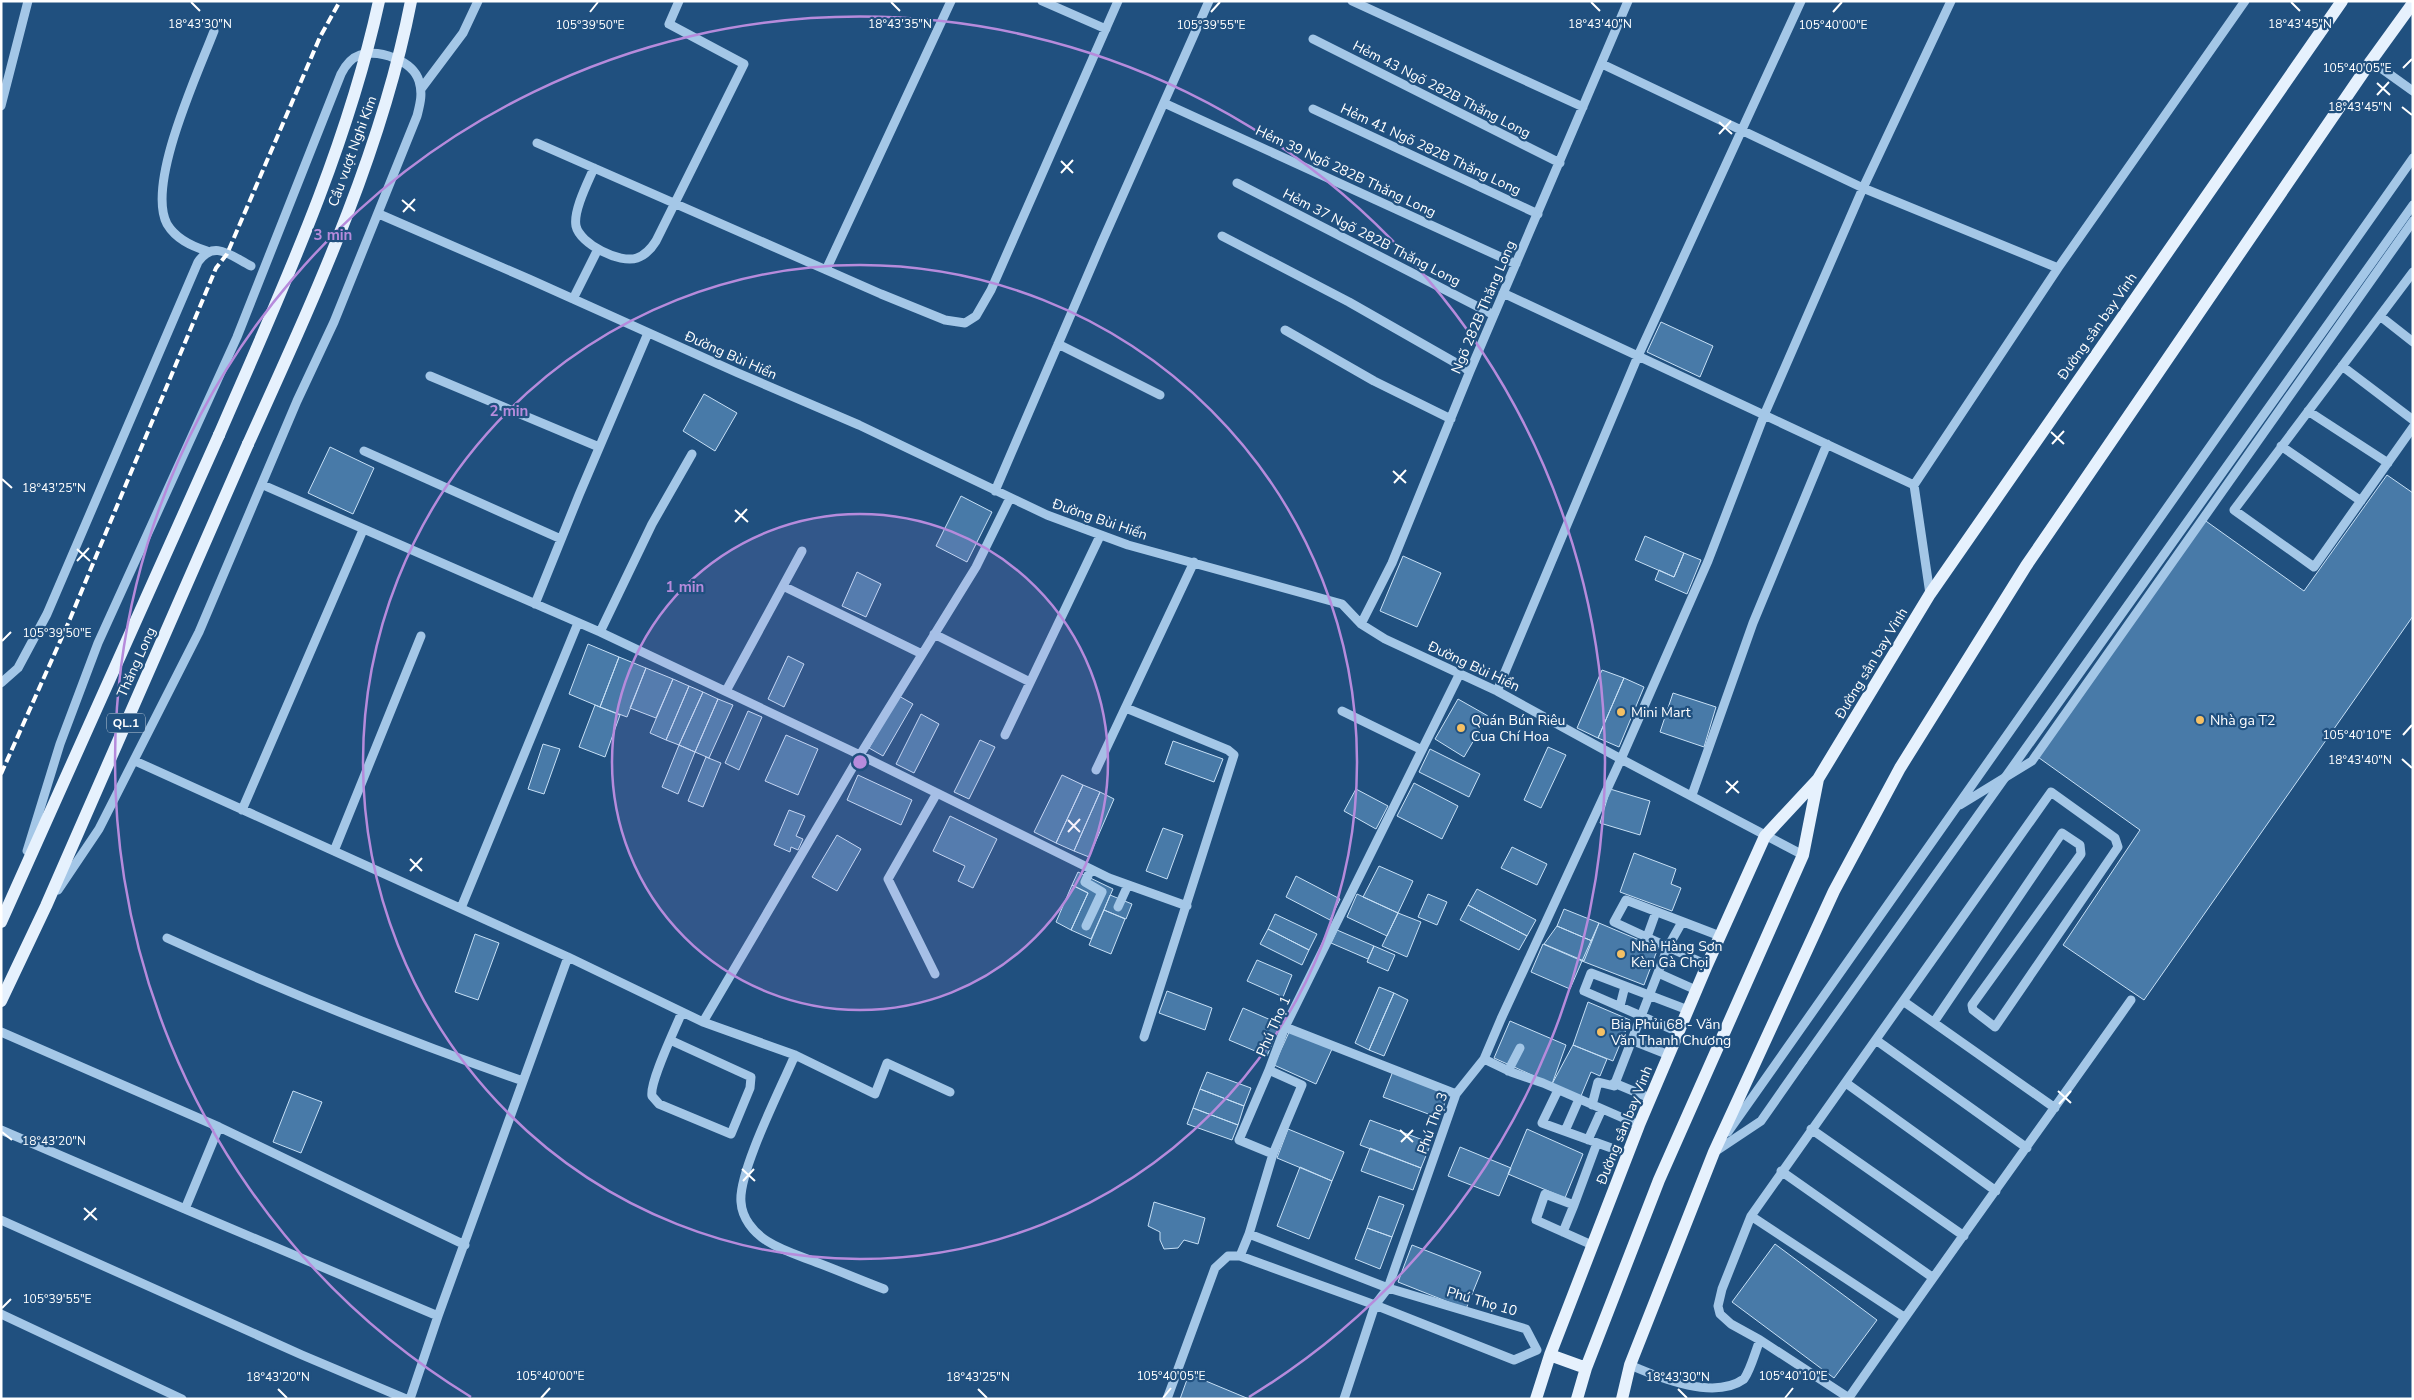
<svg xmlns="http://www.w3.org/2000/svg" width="2414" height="1400" viewBox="0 0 2414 1400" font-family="'Nunito Sans',sans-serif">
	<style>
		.building { fill: #487aa8; stroke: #c7e0f6 }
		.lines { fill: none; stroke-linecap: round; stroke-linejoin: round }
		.minor { stroke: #a4c7e7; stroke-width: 9 }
		.major { stroke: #e6f1fd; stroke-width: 12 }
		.rail { stroke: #fff; stroke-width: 4; stroke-dasharray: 9 4; stroke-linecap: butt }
		.minor-bridge { stroke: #a4c7e7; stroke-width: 9 }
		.major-bridge { stroke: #e6f1fd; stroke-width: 12 }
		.ticks { fill: none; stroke: #fff; stroke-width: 2 }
		.ring { fill: none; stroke: #b68bdc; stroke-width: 2.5 }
		.poi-dot { fill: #f5c064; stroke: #20507f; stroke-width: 2 }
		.labels { text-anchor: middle; stroke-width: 4.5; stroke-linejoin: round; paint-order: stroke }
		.shield { fill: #20507f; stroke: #bccad9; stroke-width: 1 }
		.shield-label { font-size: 12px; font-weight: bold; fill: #fff }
		.street-label { font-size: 14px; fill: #fff; stroke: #20507f }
		.poi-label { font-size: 14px; fill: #fff; stroke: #20507f; text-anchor: start }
		.ticks-label { font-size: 12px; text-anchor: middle; fill: #fff; stroke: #20507f; stroke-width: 4.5; stroke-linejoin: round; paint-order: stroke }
		.centre { fill: #b68bdc; stroke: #20507f; stroke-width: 2.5 }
		.ring-label { font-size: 15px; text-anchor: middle; font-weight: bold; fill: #b68bdc; stroke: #20507f; stroke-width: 4.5; stroke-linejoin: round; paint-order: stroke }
	</style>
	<rect width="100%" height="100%" fill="#20507f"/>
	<path class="building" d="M1661,322l52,24 -13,31 -53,-25z
		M704,394l33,19 -22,38 -32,-20z
		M330,447l44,21 -21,46 -45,-21z
		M2387,475l26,18v123l-269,384 -81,-55 77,-115 -105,-75 168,-236 101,72z
		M961,496l31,16 -25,50 -31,-16z
		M1645,536l39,17 -10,24 -39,-17z
		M1684,553l17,7 -14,34 -32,-14 4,-10 15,7z
		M1403,556l38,17 -24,54 -37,-16z
		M857,572l24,12 -15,33 -24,-11z
		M588,644l31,13 -19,50 -31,-13z
		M788,656l16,8 -20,43 -16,-8z
		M619,657l27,11 -19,49 -27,-10z
		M646,668l27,11 -17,39 -26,-10z
		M1602,670l22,8 -26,60 -21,-10z
		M1624,678l20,9 -25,60 -21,-9z
		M673,679l16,7 -23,54 -16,-7z
		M689,686l14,6 -24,53 -13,-5z
		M703,692l15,7 -23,53 -16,-7z
		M1673,693l43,14 -12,40 -44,-15z
		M899,696l14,8 -30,52 -14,-8z
		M718,699l15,6 -24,53 -14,-6z
		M1458,699l30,17 -24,41 -29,-18z
		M595,705l25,10 -15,42 -26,-10z
		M748,711l14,6 -23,53 -14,-7z
		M921,714l18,10 -25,49 -18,-9z
		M786,735l32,14 -20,46 -33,-14z
		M980,740l15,7 -26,52 -15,-7z
		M1173,741l50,18 -9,23 -49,-18z
		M543,744l17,5 -16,45 -16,-5z
		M679,745l16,7 -17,42 -16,-7z
		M1548,747l18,8 -25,53 -17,-8z
		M1430,749l50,25 -11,23 -50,-25z
		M706,757l15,6 -18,44 -15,-6z
		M858,775l54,25 -11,25 -54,-25z
		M1062,775l21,10 -27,58 -22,-11z
		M1414,783l44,23 -16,33 -45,-23z
		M1083,785l17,7 -26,59 -18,-8z
		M1356,789l32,17 -12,23 -32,-18z
		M1610,789l40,12 -10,34 -40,-12z
		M1100,792l14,7 -25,58 -15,-6z
		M789,810l16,6 -9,20 7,3 -5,11 -7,-3 -1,5 -16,-7z
		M950,816l47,23 -24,49 -15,-7 7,-15 -32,-15z
		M1163,828l20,7 -16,44 -21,-8z
		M837,835l24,14 -24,42 -25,-14z
		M1512,847l35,17 -10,21 -36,-17z
		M1634,853l42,16 -5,15 10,4 -9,23 -52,-19z
		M1379,866l34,15 -15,32 -35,-16z
		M1078,872l35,17 -22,50 -20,-9 17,-37 -16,-8z
		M1296,876l44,23 -10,21 -44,-23z
		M1072,885l16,8 -17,37 -15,-8z
		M1477,889l59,31 -9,16 -59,-31z
		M1357,894l41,19 -11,23 -40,-19z
		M1428,894l19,8 -10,23 -19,-8z
		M1110,895l22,9 -6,15 -22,-9z
		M1468,905l59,31 -8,14 -59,-30z
		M1564,909l35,14 -7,18 -35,-15z
		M1104,910l21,9 -14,35 -22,-9z
		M1398,913l23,9 -14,35 -25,-11z
		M1275,914l42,20 -8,16 -41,-21z
		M1599,923l59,25 -14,37 -62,-24z
		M1557,926l35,15 -8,20 -40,-17z
		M1268,929l41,21 -7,15 -42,-21z
		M1337,930l37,16 -6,13 -37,-16z
		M475,934l24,9 -21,57 -23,-8z
		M1543,944l39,17 -12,28 -39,-17z
		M1374,946l21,9 -7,16 -21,-9z
		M1257,960l35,15 -9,22 -36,-16z
		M1379,987l15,6 -25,57 -14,-7z
		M1167,991l45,17 -7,22 -46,-17z
		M1394,993l14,7 -24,56 -15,-6z
		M1588,1002l42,18 -17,41 -40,-16z
		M1243,1008l37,16 -13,32 -38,-16z
		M1510,1021l56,24 -14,39 -58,-26z
		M1290,1030l42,19 -16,35 -42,-19z
		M1573,1045l34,14 -7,17 -9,-4 -10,24 -29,-12z
		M1393,1071l56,21 -10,26 -56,-21z
		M1207,1072l44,16 -7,18 -44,-17z
		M1200,1089l44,17 -6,19 -45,-17z
		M293,1091l29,11 -21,51 -28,-11z
		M1193,1108l45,17 -6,15 -45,-16z
		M1370,1120l61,23 -10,25 -61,-23z
		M1288,1129l56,23 -12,29 -55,-23z
		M1527,1129l56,25 -18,44 -57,-24z
		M1460,1147l51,21 -12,28 -51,-20z
		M1370,1148l51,20 -8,22 -52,-19z
		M1300,1167l32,14 -23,58 -32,-13z
		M1379,1196l25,9 -12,32 -25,-9z
		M1154,1202l51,16 -7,26 -14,-4 -6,8 -14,1 -4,-9v-8l-12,-6z
		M1367,1228l25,9 -12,32 -25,-10z
		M1775,1244l102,76 -43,58 -102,-76z
		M1412,1245l69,27 -15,37 -68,-27z
		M1189,1374l60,25h-69z"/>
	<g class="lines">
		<path class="minor" d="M1042,1l64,28
			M1352,1l231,106
			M1313,39l247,124
			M2371,61l42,30
			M1602,64l261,124 195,80
			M421,89l42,-56 15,-32
			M1164,103l352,161
			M1,106l27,-105
			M1313,109l225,105
			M537,143l344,151 64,26 20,3 11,-7 15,-26 127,-289
			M594,168c-6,14 -21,43 -18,58 4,18 44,38 61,32 9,-3 14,-9 19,-17l88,-177 -75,-40 10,-23
			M1237,183l257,132
			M379,214l152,66 207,93 121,52 188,90 81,30 214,59 19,20 24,15 112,52 124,68 182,96
			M1222,236l127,66 121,69
			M207,251c-16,-5 -31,-12 -40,-27 -21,-40 31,-151 47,-193
			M826,270l125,-269
			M2413,272l-179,238 80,57 99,-140
			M1503,293l411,192 16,109
			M573,299l25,-50
			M2380,316l33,26
			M1285,330l89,51 77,38
			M1058,344l102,51
			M2342,366l71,54
			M430,376l169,71
			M2308,411l80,52
			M2281,446l80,55
			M364,451l197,88
			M263,485l337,147 260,123 249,123 78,28
			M1914,485l144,-217 187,-267
			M995,491l107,-249 107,-241
			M783,586l139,68
			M535,604l44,-109 69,-162
			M1361,624l31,-61 78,-192 158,-370
			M600,632l52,-108 40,-70
			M934,634l96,48
			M1,683l17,-15 29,-54 151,-352c16,-23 33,-6 53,4
			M726,691l76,-140
			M1497,691l141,-335 163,-355
			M1126,708l102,42 6,5 -90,282
			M1342,711l80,39
			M1005,735l95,-199
			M135,761l433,196 135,65 157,-267 116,-188 34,-69
			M1096,770l98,-208
			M1692,795l61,-172 74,-179
			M1960,805l72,-44 381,-540
			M242,810l121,-280
			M27,851l33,-107 38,-101 139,-306 104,-263c4,-8 10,-16 19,-19 20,-6 53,6 59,26 4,13 1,23 -2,35l-83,206 -37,79 -98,231 -100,197 -41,61
			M334,851l87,-215
			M1118,907l10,-22
			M461,908l117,-285
			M1682,922l-14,25 39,18
			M1086,926l16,-34 -17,-10 6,-13
			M1647,937l9,-25
			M167,938c116,53 235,101 356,143
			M1658,973l38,17
			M935,974l-47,-95 49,-86
			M1903,1001l152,107
			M1620,1006l5,-20
			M703,1022l92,33 80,39 12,-31 63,29
			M1285,1027l171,67
			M1,1032l218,95 246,118
			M1678,1032l-94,-41 7,-18 97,37
			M670,1040l81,37 -1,11 -19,46 -72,-30 -7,-8c-3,-13 24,-69 30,-84
			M1631,1040l38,15
			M1876,1040l151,108
			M795,1055c-13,31 -57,117 -54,147 1,16 12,30 26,39 14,9 30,14 46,20 24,9 47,19 71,28
			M1484,1059l27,13 32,11 96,42
			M1269,1070l-30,70 34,14
			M1508,1071l12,-23
			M1614,1083l36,15
			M1846,1083l150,108
			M1558,1090l-16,33 86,31
			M1592,1105l6,-23 16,4 54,-139 -54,-25 12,-22 94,36
			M219,1127l-34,82 253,107
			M1811,1129l153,107
			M1,1130l184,79
			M1565,1131l14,-32
			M1728,1132l685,-974
			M1588,1140l14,-31
			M1716,1151l45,-30 42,-60
			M1781,1171l151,106
			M1751,1216l153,101
			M1,1220l301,135 104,44
			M1563,1232l11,-27
			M1249,1234l139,54 138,41 11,21
			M1592,1245l-56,-25 9,-26 29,11 23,-62
			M1240,1256l135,49 139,55 23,-10
			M1,1314l181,85
			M1630,1365c32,14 85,35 114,14 7,-10 11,-27 16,-39
			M1849,1398l-89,-58 -29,-16 -11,-10 -2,-8 4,-17 29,-73 300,-424 64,46 3,9 -123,180 -22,-17 -1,-5 109,-151 -1,-9 -18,-12 -128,189
			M410,1399l28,-83 130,-359
			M1167,1399l48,-131 13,-12h12l9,-22 24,-80 29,-69 -33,-15 16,-43 175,-354
			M1344,1399l31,-94 13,-17 68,-194 28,-35 17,-40 120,-260 87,-198 57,-148 98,-225 88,-187
			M1848,1399c93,-134 189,-266 283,-399"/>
		<path class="major" d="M1,922l218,-487
			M1,1001l45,-95 202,-462
			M1550,1355l36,13
			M1536,1399l14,-44 89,-230 68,-160 58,-129 53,-57 112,-185 412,-593
			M1577,1399l9,-31 73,-188 144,-325 15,-76
			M1622,1399l8,-34 84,-213 120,-261 66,-123 126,-202 345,-505 42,-58"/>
		<path class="rail" d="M1,774l69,-155 146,-351 11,-14 93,-217 20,-36"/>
		<path class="minor-bridge" d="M1803,1061l610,-856"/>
		<path class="major-bridge" d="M219,435c61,-141 127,-283 160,-434
			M248,444c64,-142 133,-289 163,-443"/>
	</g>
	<path class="ticks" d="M191,2l9,9M891,2l9,9M1591,2l9,9M2291,2l9,9M590,12l8,-10M1211,12l9,-10M1833,12l9,-10M2403,68l9,-9M2377,83l13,12M2377,95l12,-13M2402,107l10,8M1719,122l13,12M1719,134l12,-13M1061,161l12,12M1061,173l12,-13M402,200l13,11M403,212l12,-13M2051,432l13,12M2052,444l12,-13M1393,471l13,12M2,479l10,9M1394,483l12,-13M735,510l13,12M735,522l12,-13M77,549l13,12M77,561l12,-13M2,641l9,-9M2403,735l9,-10M2402,759l10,9M1726,781l13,12M1726,793l12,-12M1068,820l12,12M1068,832l12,-13M410,859l12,12M410,871l12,-13M2058,1091l13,12M2059,1104l12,-13M1400,1130l13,12M2,1132l10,8M1401,1142l12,-12M742,1169l13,12M743,1181l11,-12M84,1208l13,12M84,1220l12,-12M2,1308l9,-9M278,1389l9,9M978,1389l9,9M1678,1389l9,9M541,1398l9,-10M1163,1398l8,-10M1785,1398l8,-10"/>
	<circle cx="860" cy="762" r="248" fill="#b68bdc" fill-opacity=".12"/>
	<g class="ring">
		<circle cx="860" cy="762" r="248"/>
		<circle cx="860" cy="762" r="497"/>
		<path d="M471 1397A745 745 0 1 1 1249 1397"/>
	</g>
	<g class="poi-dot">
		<circle cx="1621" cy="712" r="5"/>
		<circle cx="2200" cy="720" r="5"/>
		<circle cx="1461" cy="728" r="5"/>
		<circle cx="1621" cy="954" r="5"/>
		<circle cx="1601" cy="1032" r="5"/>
	</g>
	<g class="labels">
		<rect class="shield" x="107" y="713.5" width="38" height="19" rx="4"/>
		<g class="shield-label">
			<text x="126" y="727">QL.1</text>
		</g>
		<g class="street-label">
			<text transform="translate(1442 89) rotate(27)" y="5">Hẻm 43 Ngõ 282B Thăng Long</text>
			<text transform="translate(1431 149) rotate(25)" y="5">Hẻm 41 Ngõ 282B Thăng Long</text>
			<text transform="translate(352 151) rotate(-70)" y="5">Cầu vượt Nghi Kim</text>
			<text transform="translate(1346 171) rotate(25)" y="5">Hẻm 39 Ngõ 282B Thăng Long</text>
			<text transform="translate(1372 237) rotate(27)" y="5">Hẻm 37 Ngõ 282B Thăng Long</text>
			<text transform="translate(1483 307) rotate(-67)" y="5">Ngõ 282B Thăng Long</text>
			<text transform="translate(2097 326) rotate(-55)" y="5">Đường sân bay Vinh</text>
			<text transform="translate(731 355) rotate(24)" y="5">Đường Bùi Hiển</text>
			<text transform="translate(1100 519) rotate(19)" y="5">Đường Bùi Hiển</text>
			<text transform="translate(136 662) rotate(-66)" y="5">Thăng Long</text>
			<text transform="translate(1871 663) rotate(-59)" y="5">Đường sân bay Vinh</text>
			<text transform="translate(1474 666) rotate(25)" y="5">Đường Bùi Hiển</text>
			<text transform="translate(1273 1026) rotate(-66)" y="5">Phú Thọ 1</text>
			<text transform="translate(1432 1123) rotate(-70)" y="5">Phú Thọ 3</text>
			<text transform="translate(1624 1125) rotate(-68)" y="5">Đường sân bay Vinh</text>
			<text transform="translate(1482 1301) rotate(16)" y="5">Phú Thọ 10</text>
		</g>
		<g class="poi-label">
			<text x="1631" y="717">Mini Mart</text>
			<text x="1471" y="725">Quán Bún Riêu<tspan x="1471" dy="16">Cua Chí Hoa</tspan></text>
			<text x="2210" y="725">Nhà ga T2</text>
			<text x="1631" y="951">Nhà Hàng Sơn<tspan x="1631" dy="16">Kèn Gà Chọi</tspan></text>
			<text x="1611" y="1029">Bia Phủi 68 - Văn<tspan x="1611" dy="16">Văn Thanh Chương</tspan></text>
		</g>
	</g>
	<g class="ticks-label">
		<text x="200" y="28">18°43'30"N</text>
		<text x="900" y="28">18°43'35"N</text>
		<text x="1600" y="28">18°43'40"N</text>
		<text x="2300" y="28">18°43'45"N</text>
		<text x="1211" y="29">105°39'55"E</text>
		<text x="590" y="29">105°39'50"E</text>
		<text x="1833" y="29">105°40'00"E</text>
		<text x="2357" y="72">105°40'05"E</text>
		<text x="2360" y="111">18°43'45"N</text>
		<text x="54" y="492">18°43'25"N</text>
		<text x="57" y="637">105°39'50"E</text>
		<text x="2357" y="739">105°40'10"E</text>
		<text x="2360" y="764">18°43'40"N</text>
		<text x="54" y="1145">18°43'20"N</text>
		<text x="57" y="1303">105°39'55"E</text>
		<text x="550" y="1380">105°40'00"E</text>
		<text x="1171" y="1380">105°40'05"E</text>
		<text x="1793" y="1380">105°40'10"E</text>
		<text x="278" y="1381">18°43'20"N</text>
		<text x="978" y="1381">18°43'25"N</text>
		<text x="1678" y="1381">18°43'30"N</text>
	</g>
	<circle cx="860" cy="762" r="8" class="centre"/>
	<g class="ring-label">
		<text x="333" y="240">3 min</text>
		<text x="509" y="416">2 min</text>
		<text x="685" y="592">1 min</text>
	</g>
	<rect width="2414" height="1400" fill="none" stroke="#ffffff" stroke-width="5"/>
</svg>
